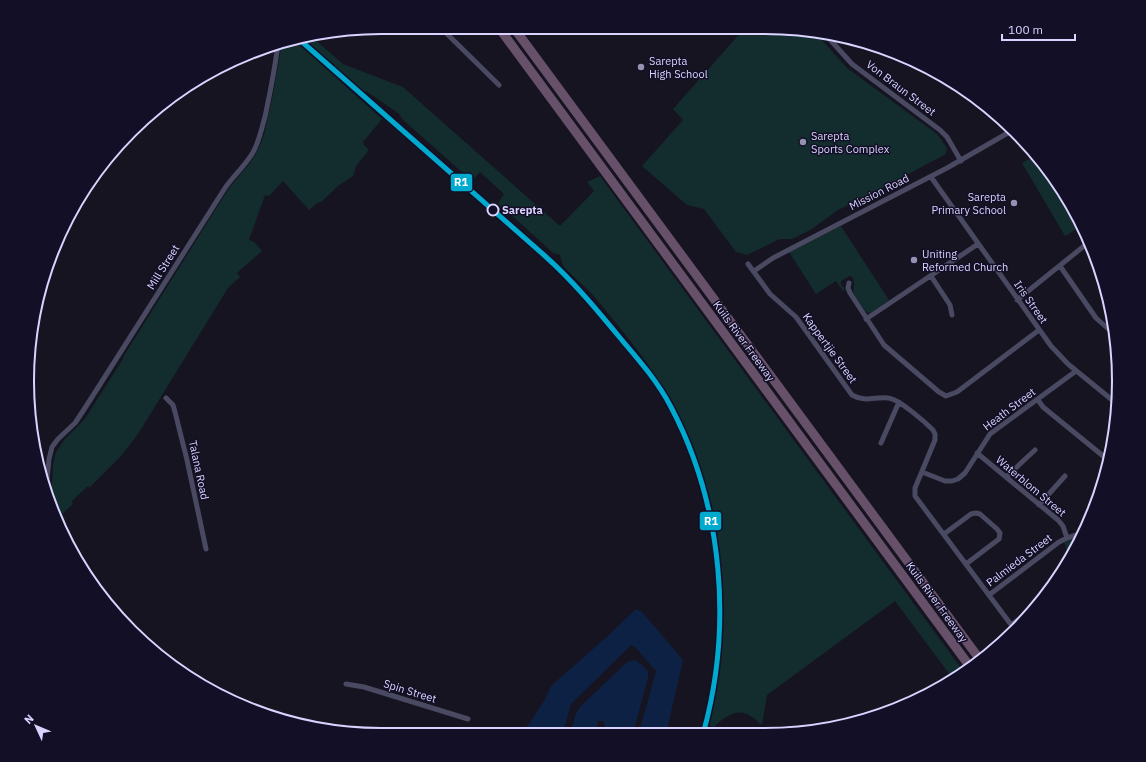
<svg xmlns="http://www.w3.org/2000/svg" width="1146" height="762" viewBox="0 0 1146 762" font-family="'IBM Plex Sans',sans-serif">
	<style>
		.green { fill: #132c2d }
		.water { fill: #0d2144 }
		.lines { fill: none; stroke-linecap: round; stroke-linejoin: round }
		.minor { stroke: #4a4962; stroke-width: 5 }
		.motorway { stroke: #67516a; stroke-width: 9 }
		.rail-1-casing { stroke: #130f26; stroke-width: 8 }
		.rail-1 { stroke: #00a9ce; stroke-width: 5 }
		.poi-dot { fill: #9591b1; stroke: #130f26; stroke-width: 1.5 }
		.stop-dot { fill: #130f26; stroke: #d9d4ff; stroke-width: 2 }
		.labels { text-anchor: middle; stroke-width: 3; stroke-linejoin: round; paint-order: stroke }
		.poi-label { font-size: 11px; fill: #d9d4ff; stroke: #130f26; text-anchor: start }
		.street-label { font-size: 11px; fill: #d9d4ff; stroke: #130f26 }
		.stop-label { font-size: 11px; font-weight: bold; fill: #d9d4ff; stroke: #130f26; text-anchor: start }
		.rim { fill: none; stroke: #d9d4ff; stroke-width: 2 }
		.line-badge { stroke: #130f26; stroke-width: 1.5 }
		.badge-label { font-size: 11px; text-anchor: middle; font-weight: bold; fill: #fff }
	</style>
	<rect width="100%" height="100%" fill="#161421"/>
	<path class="green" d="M743,30l71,1 33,37 90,66 10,14 -1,6 -60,32 -48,24 -26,19 -20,10h-12l-33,16 -11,-3 -32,-43 -17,-4 -45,-39 41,-46 -10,-11z
		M313,38l30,26 60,23 157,139 34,-35 -7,-9 13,-6 364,496 -11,7 -58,-78 -128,94 -5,30c-4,-2 -6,-6 -10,-8 -13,-11 -28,0 -38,10l-6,-2c23,-99 17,-203 -25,-296 -11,-26 -25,-51 -42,-74 -15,-20 -32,-41 -49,-61 -7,-7 -15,-14 -22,-21 -2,-2 -5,-4 -6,-6 -2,-3 -3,-8 -4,-12l-7,-2 -55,-50 6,-9 -24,-22 -8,9 -70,-62 -1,-2 -3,-4 -32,-22 -3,3 -62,-54z
		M295,41l87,78 -19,23 1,3 5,5 -13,16 -2,8 -1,2 -15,10 -18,17 -2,-1 -9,8 -26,-29 -14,15 -4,-1 -16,45 5,2 8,9 -25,22 3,4 -12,11 -90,146 -17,22 -32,32 -1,-2 -16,15 1,3 -15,14 -7,-16 2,-38 3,-12 8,-12 20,-20 39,-61v-2l106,-169 21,-25 7,-11 7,-17 8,-36 10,-56z
		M1036,155l10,11 37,59 -18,11 -43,-73z
		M841,226l48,74 -17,12 -4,1 -3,-2 -12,-18 1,-10 -1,-5 -3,-2 -9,5v3l4,6 -2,1 -7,-10 -20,13 -27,-42z
		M1082,535l-11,23 -1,2 -6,-18z"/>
	<path class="water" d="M636,609l6,3 41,48 -17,74 -27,-1 17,-62 -21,-24 -4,-2 -60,59 -8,29h-43l10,-10 15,-24 6,-13 59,-52z
		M635,660l6,4 7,7v7l-15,55h-29l1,-8 -2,-4h-5l-2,12h-25l5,-20 4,-6 47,-45z"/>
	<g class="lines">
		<path class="minor" d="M440,27l59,58
			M825,34l27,30 88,66 7,7 14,24
			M931,177l120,169 17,18 49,40
			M748,264l22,30 26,23 56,78c14,8 23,1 36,3 11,1 37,24 45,32l2,4v6l-20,48v8l100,134
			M1060,266l36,52 18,16
			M754,271l19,-13 174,-90 66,-38
			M931,276l19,29 2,10
			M849,283l-1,5 2,5 34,52 55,47 7,4 11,-4 82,-62
			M1017,300l72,-58
			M866,319l112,-75
			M166,398l7,7 2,7 12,48 19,89
			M1038,400l5,7 65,53
			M881,443l18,-41
			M977,453l81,67 5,6 4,12
			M922,472l23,9h7l6,-2 7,-6 25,-39 86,-63
			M1006,477l29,-27
			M46,490l3,-31 3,-12 6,-8 17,-16 10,-15 140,-220c8,-12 19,-21 27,-34 7,-11 9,-24 13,-37 5,-24 10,-49 13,-73
			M1039,505l26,-29
			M1091,511l1,2
			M944,534l27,-20 5,-1 4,1 17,15 3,4 -1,6 -33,25
			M989,595l70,-53 8,-4 16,-5
			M1011,625l27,-20
			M346,684l18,3 104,32"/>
		<path class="motorway" d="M499,28l472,640
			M514,28l467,633"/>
		<g class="rail-1-casing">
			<path id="rail-1" d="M300,40l245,216c28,25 52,54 76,83 18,21 37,43 50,68 52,99 62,220 32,327"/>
		</g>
		<use href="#rail-1" class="rail-1"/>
	</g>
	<g class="poi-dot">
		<circle cx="641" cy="67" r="4"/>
		<circle cx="803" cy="142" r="4"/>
		<circle cx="1014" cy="203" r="4"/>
		<circle cx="914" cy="260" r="4"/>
	</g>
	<circle class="stop-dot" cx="493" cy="210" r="5.5"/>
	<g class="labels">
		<g class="poi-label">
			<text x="649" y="65">Sarepta<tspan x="649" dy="13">High School</tspan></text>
			<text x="811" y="140">Sarepta<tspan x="811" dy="13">Sports Complex</tspan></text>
			<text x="1006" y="201" text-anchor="end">Sarepta<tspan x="1006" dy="13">Primary School</tspan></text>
			<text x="922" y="258">Uniting<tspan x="922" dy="13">Reformed Church</tspan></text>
		</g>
		<g class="street-label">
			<text transform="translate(901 88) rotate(37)" y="4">Von Braun Street</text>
			<text transform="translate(879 192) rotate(-27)" y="4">Mission Road</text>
			<text transform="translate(163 267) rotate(-58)" y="4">Mill Street</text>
			<text transform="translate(1031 302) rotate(55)" y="4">Iris Street</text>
			<text transform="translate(744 341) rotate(54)" y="4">Kuils River Freeway</text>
			<text transform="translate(830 348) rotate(54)" y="4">Kappertjie Street</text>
			<text transform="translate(1009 409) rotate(-37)" y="4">Heath Street</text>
			<text transform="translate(199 470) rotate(78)" y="4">Talana Road</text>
			<text transform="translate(1031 486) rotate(40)" y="4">Waterblom Street</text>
			<text transform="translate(1019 560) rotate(-37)" y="4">Palmieda Street</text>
			<text transform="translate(937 602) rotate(54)" y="4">Kuils River Freeway</text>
			<text transform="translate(410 691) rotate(17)" y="4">Spin Street</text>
		</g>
		<g class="stop-label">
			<text x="502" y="214">Sarepta</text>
		</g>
	</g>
	<path d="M0 0H1146V762H0ZM381 34H765A347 347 0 0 1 1112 381V381A347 347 0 0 1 765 728H381A347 347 0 0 1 34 381V381A347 347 0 0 1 381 34Z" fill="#130f26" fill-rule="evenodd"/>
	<path class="rim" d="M381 34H765A347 347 0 0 1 1112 381V381A347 347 0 0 1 765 728H381A347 347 0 0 1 34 381V381A347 347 0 0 1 381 34Z"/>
	<g class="line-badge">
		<rect x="450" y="173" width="23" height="19" rx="4" fill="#00a9ce"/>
		<rect x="699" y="511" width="23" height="20" rx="4" fill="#00a9ce"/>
	</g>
	<g class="badge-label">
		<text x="461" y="186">R1</text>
		<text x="711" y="525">R1</text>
	</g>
	<g transform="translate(36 726) rotate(314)" stroke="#130f26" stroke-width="3" paint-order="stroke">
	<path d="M0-3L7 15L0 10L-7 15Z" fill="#d9d4ff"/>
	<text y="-6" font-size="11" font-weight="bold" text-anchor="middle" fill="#d9d4ff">N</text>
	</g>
	<path d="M1002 34v6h73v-6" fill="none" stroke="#d9d4ff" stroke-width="2"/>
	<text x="1008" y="34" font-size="12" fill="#d9d4ff" stroke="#130f26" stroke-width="3" paint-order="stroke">100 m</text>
</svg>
